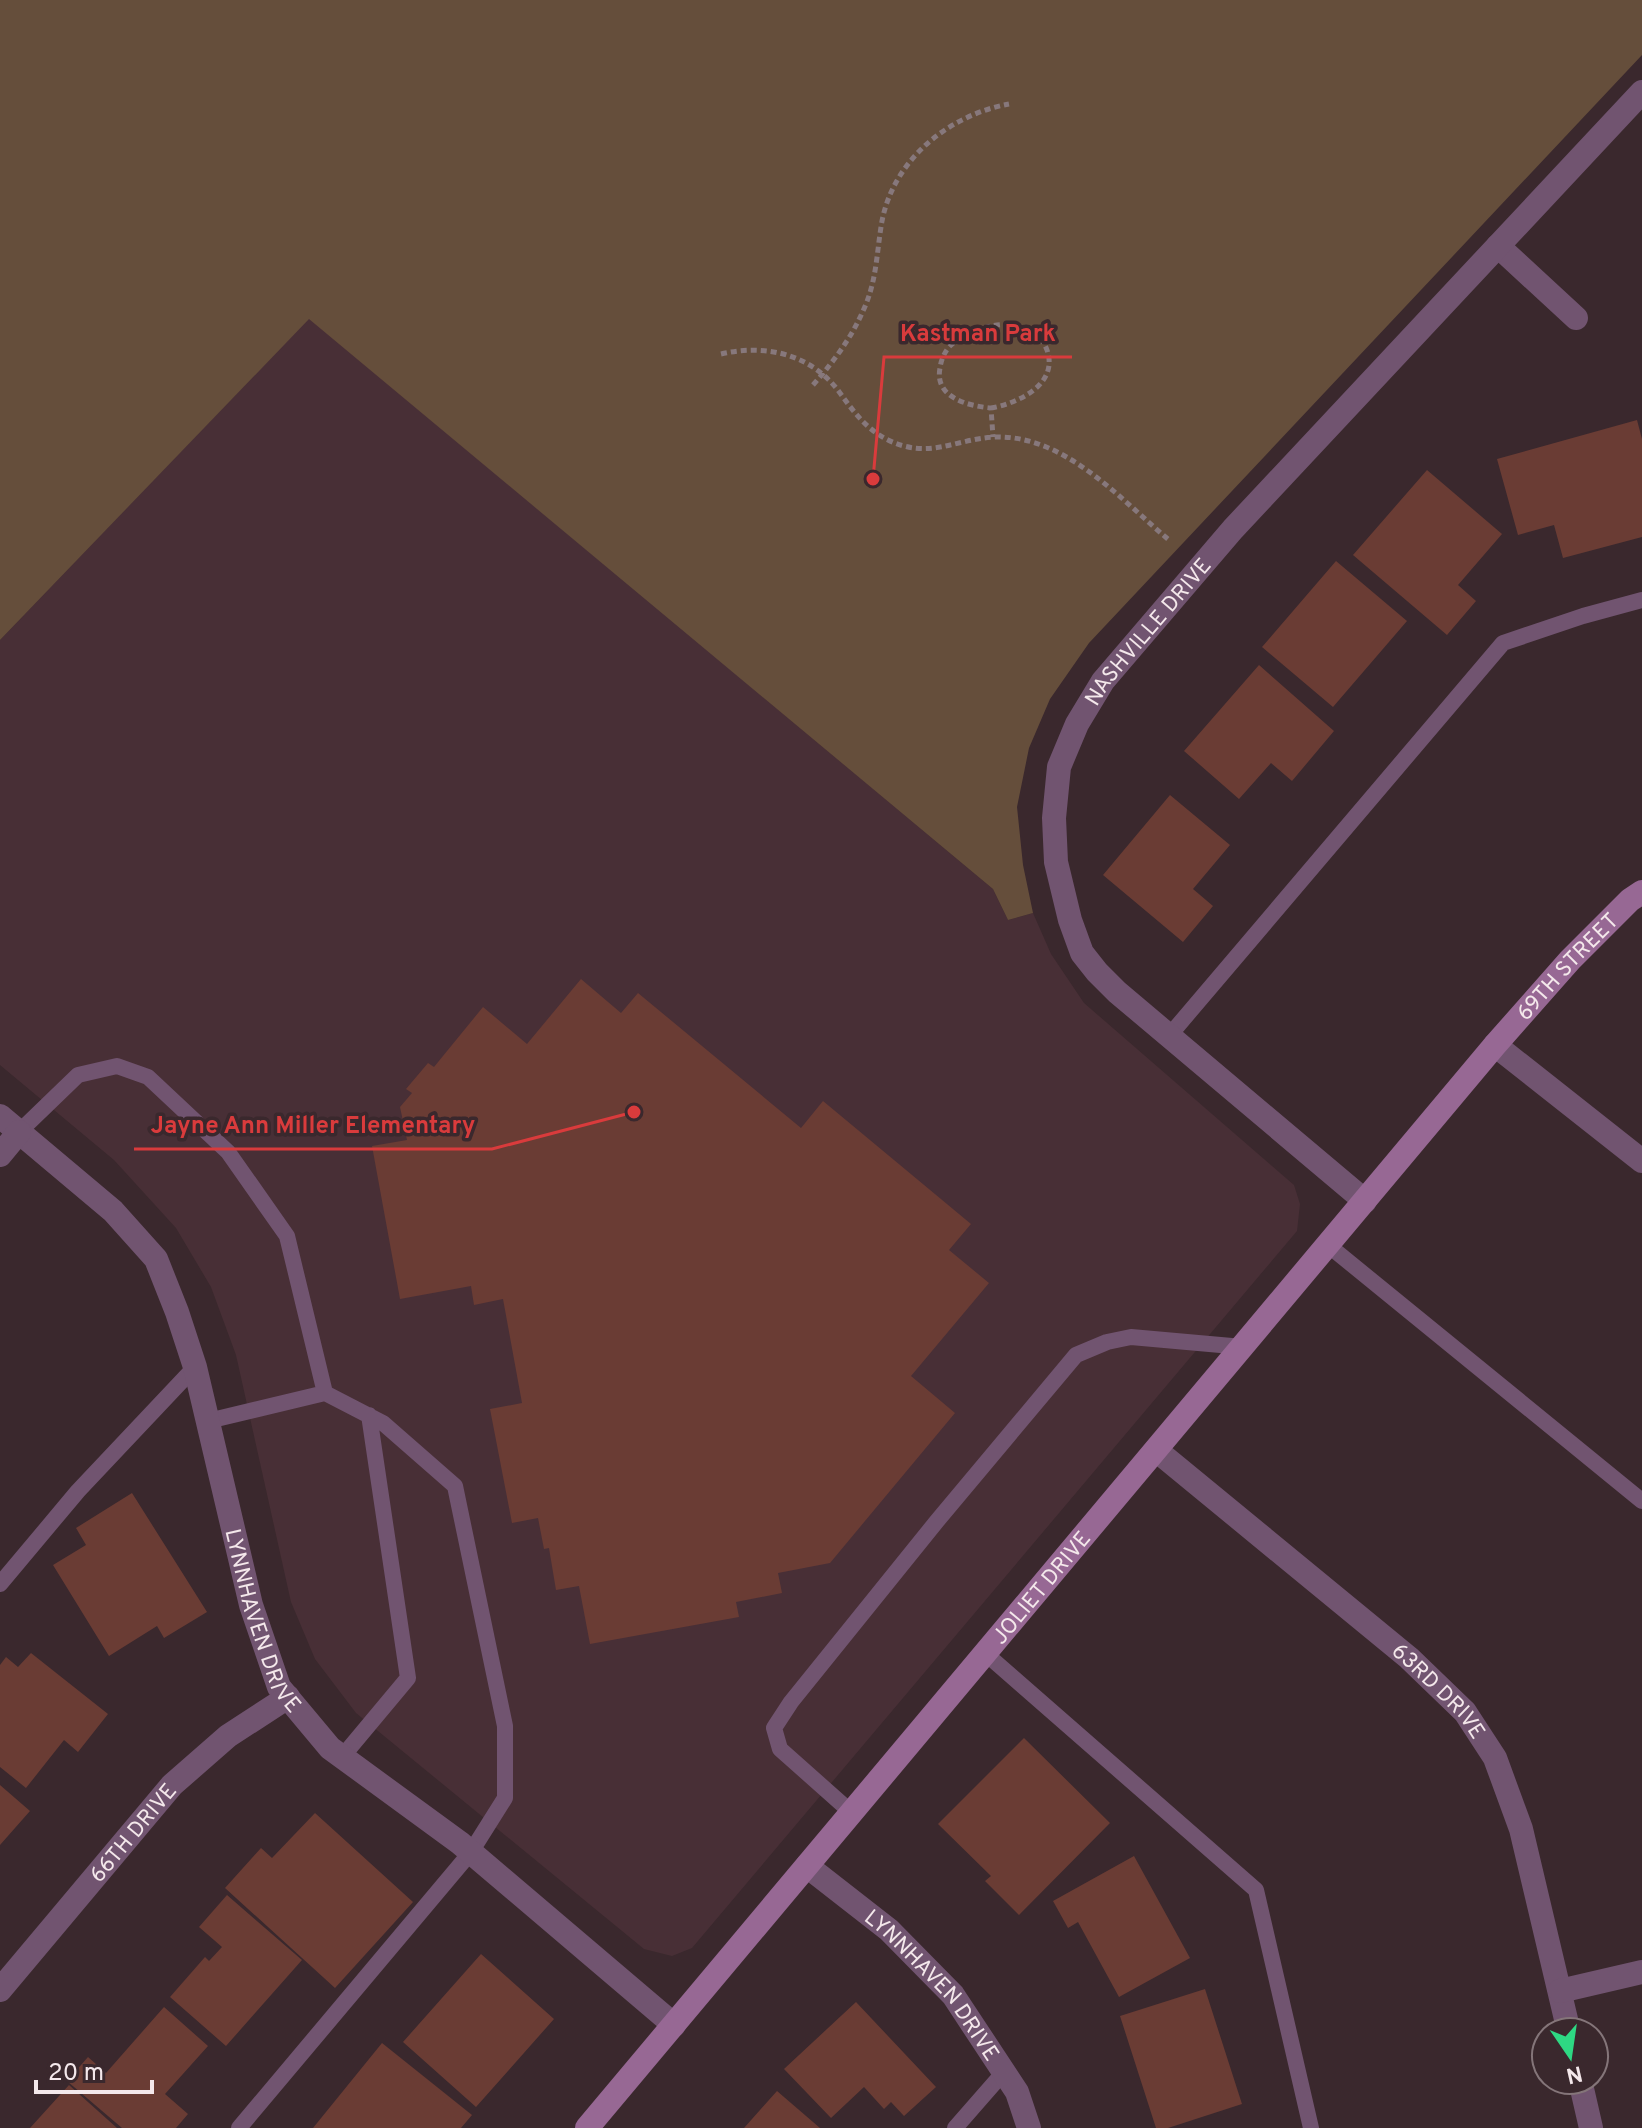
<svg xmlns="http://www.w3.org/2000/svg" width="1642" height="2128" viewBox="0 0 1642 2128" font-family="Overpass,sans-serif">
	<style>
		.built { fill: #482f36 }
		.green { fill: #654e3b }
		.building { fill: #6a3c34 }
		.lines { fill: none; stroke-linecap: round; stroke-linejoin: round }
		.path { stroke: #87787c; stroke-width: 5; stroke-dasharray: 6 4; stroke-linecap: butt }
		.lane { stroke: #715470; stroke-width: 16 }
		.street { stroke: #715470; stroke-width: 24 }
		.secondary { stroke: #976894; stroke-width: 24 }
		.labels { text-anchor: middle; stroke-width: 7; stroke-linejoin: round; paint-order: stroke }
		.street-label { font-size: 22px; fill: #f4e8eb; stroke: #3a282d }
		.leader { fill: none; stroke: #d93b3c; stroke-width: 3 }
		.callout-dot { fill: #d93b3c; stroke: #3a282d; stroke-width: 3 }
		.callout-label { font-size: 24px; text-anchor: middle; font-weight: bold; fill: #d93b3c; stroke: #3a282d; stroke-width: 7; stroke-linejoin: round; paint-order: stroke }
	</style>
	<rect width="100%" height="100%" fill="#3a282d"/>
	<path class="built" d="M309,318l684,571 15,31 25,-7 18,41 33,49 210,182 6,19 -3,27 -605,717 -20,8 -28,-7 -288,-236 -41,-54 -24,-57 -55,-247 -25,-68 -35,-59 -62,-68 -114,-95v-425z"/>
	<path class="green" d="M0,0h1642v55l-553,588 -39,56 -21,49 -12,59 6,58 10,48 -25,7 -15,-31 -684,-570 -309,321z"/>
	<path class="building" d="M1637,420l5,19v98l-79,21 -9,-33 -36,10 -21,-76z
		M1427,470l75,64 -44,51 18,16 -29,34 -94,-80z
		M1336,561l71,60 -74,86 -71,-60z
		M1259,665l75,66 -42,50 -21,-18 -32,36 -55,-48z
		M1170,795l60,50 -37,44 20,17 -30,36 -80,-67z
		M581,979l40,34 17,-20 163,135 22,-27 148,123 -22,26 40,33 -78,93 44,37 -125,150 -52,10 4,20 -46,9 3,15 -149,27 -11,-58 -23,4 -7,-42 -5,1 -6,-31 -26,5 -22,-114 32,-6 -19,-104 -29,6 -3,-19 -71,13 -28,-153 35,-6 -7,-33 12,-14 -6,-4 22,-26 6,4 49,-60 44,37z
		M132,1493l75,119 -43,26 -7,-12 -48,30 -56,-91 33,-20 -10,-17z
		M31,1653l77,61 -30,38 -14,-12 -38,48 -26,-21v-102l6,-8 12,10z
		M1024,1738l86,85 -91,92 -34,-34 6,-5 -53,-52z
		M0,1785l30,26 -30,34z
		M315,1813l98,89 -78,86 -110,-100 36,-40 11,10z
		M1134,1856l56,102 -71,39 -41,-75 -10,6 -15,-27z
		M227,1895l75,65 -76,86 -56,-49 35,-40 4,4 13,-14 -23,-20z
		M481,1954l73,65 -78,88 -73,-65z
		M1205,1989l37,115 -74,24h-12l-36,-112z
		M856,2002l80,85 -32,29 -13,-14 -7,7 -20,-22 -33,31 -47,-49z
		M164,2007l44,39 -43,48 23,20 -12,14h-54l-55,-47 21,-24 18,16z
		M382,2043l90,72 -11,13h-148z
		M69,2085l48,43h-87z
		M777,2091l43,37h-76z"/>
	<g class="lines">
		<path class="path" d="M721,354c43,-10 87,-1 116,35 15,20 27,39 51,51 41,20 67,-1 107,-3 70,-2 124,61 174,103
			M813,385c22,-25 40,-49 53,-81 11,-27 11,-55 16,-83 12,-62 67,-106 127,-117
			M991,408c28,-5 68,-24 56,-58 -4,-10 -11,-18 -21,-22 -22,-10 -59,2 -76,18 -5,5 -9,14 -10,22 -6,30 29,38 51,40l2,29"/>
		<path class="lane" d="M1169,1036l334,-393 80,-27 59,-16
			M19,1132l59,-57 39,-9 31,11 80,75 59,84 38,157 -117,28
			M1328,1245l314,256
			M0,1584l78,-93 117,-124
			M985,1653l271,237 55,238
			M342,1757l66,-79 -39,-263
			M852,1813l-72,-64 -6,-21 17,-26 146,-181 139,-166 31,-13 24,-5 112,10
			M239,2128l232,-276 34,-54v-72l-50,-240 -72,-63 -58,-30
			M955,2128l49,-56"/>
		<g class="street">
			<path d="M1498,246l78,72"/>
			<path d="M1495,1045l147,116"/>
			<path id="s1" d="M0,1116l113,95 43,48 21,53 18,55 56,238 28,82 51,61 130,95 214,182"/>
			<path d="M0,1155l19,-23"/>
			<path id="s2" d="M1365,1201l-248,-209 -20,-20 -15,-19 -12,-33 -14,-58 -2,-44 5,-51 18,-43 26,-43 130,-152 409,-437"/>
			<path id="s3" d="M1156,1450l253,208 56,54 30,46 26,71 48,203"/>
			<path id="s4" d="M807,1866l82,64 64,65 64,97 12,36"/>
			<path id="s5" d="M0,1990l172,-205 56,-49 60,-39"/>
			<path d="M1560,1991l82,-19"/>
			<path d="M1580,2080l11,48"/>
		</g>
		<path class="secondary" id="s6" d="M587,2128l908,-1083 75,-85 60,-60 12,-8"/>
	</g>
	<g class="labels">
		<g class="street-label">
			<text dy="8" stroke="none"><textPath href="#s2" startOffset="730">NASHVILLE DRIVE</textPath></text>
			<text dy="8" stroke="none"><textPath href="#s6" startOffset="1520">69TH STREET</textPath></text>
			<text dy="8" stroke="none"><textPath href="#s6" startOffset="706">JOLIET DRIVE</textPath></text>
			<text dy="8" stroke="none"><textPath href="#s1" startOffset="590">LYNNHAVEN DRIVE</textPath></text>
			<text dy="8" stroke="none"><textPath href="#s3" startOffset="372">63RD DRIVE</textPath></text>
			<text dy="8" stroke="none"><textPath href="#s5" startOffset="206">66TH DRIVE</textPath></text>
			<text dy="8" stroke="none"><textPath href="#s4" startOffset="174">LYNNHAVEN DRIVE</textPath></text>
		</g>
	</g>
	<path class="leader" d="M873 479L884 357H1072M634 1112L492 1149H134"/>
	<g class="callout-dot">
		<circle cx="873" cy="479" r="8"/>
		<circle cx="634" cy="1112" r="8"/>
	</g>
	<g class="callout-label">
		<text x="978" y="341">Kastman Park</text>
		<text x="313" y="1133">Jayne Ann Miller Elementary</text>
	</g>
	<g transform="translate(1570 2056) rotate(167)"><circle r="38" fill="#3a282d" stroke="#847579" stroke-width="2"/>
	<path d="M0-6L14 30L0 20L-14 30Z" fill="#2ed883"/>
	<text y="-12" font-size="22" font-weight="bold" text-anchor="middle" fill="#f4e8eb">N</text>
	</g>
	<path d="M36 2080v12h116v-12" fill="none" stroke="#f4e8eb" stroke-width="4"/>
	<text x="48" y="2080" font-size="24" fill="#f4e8eb" stroke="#3a282d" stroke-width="6" paint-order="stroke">20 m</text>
</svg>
